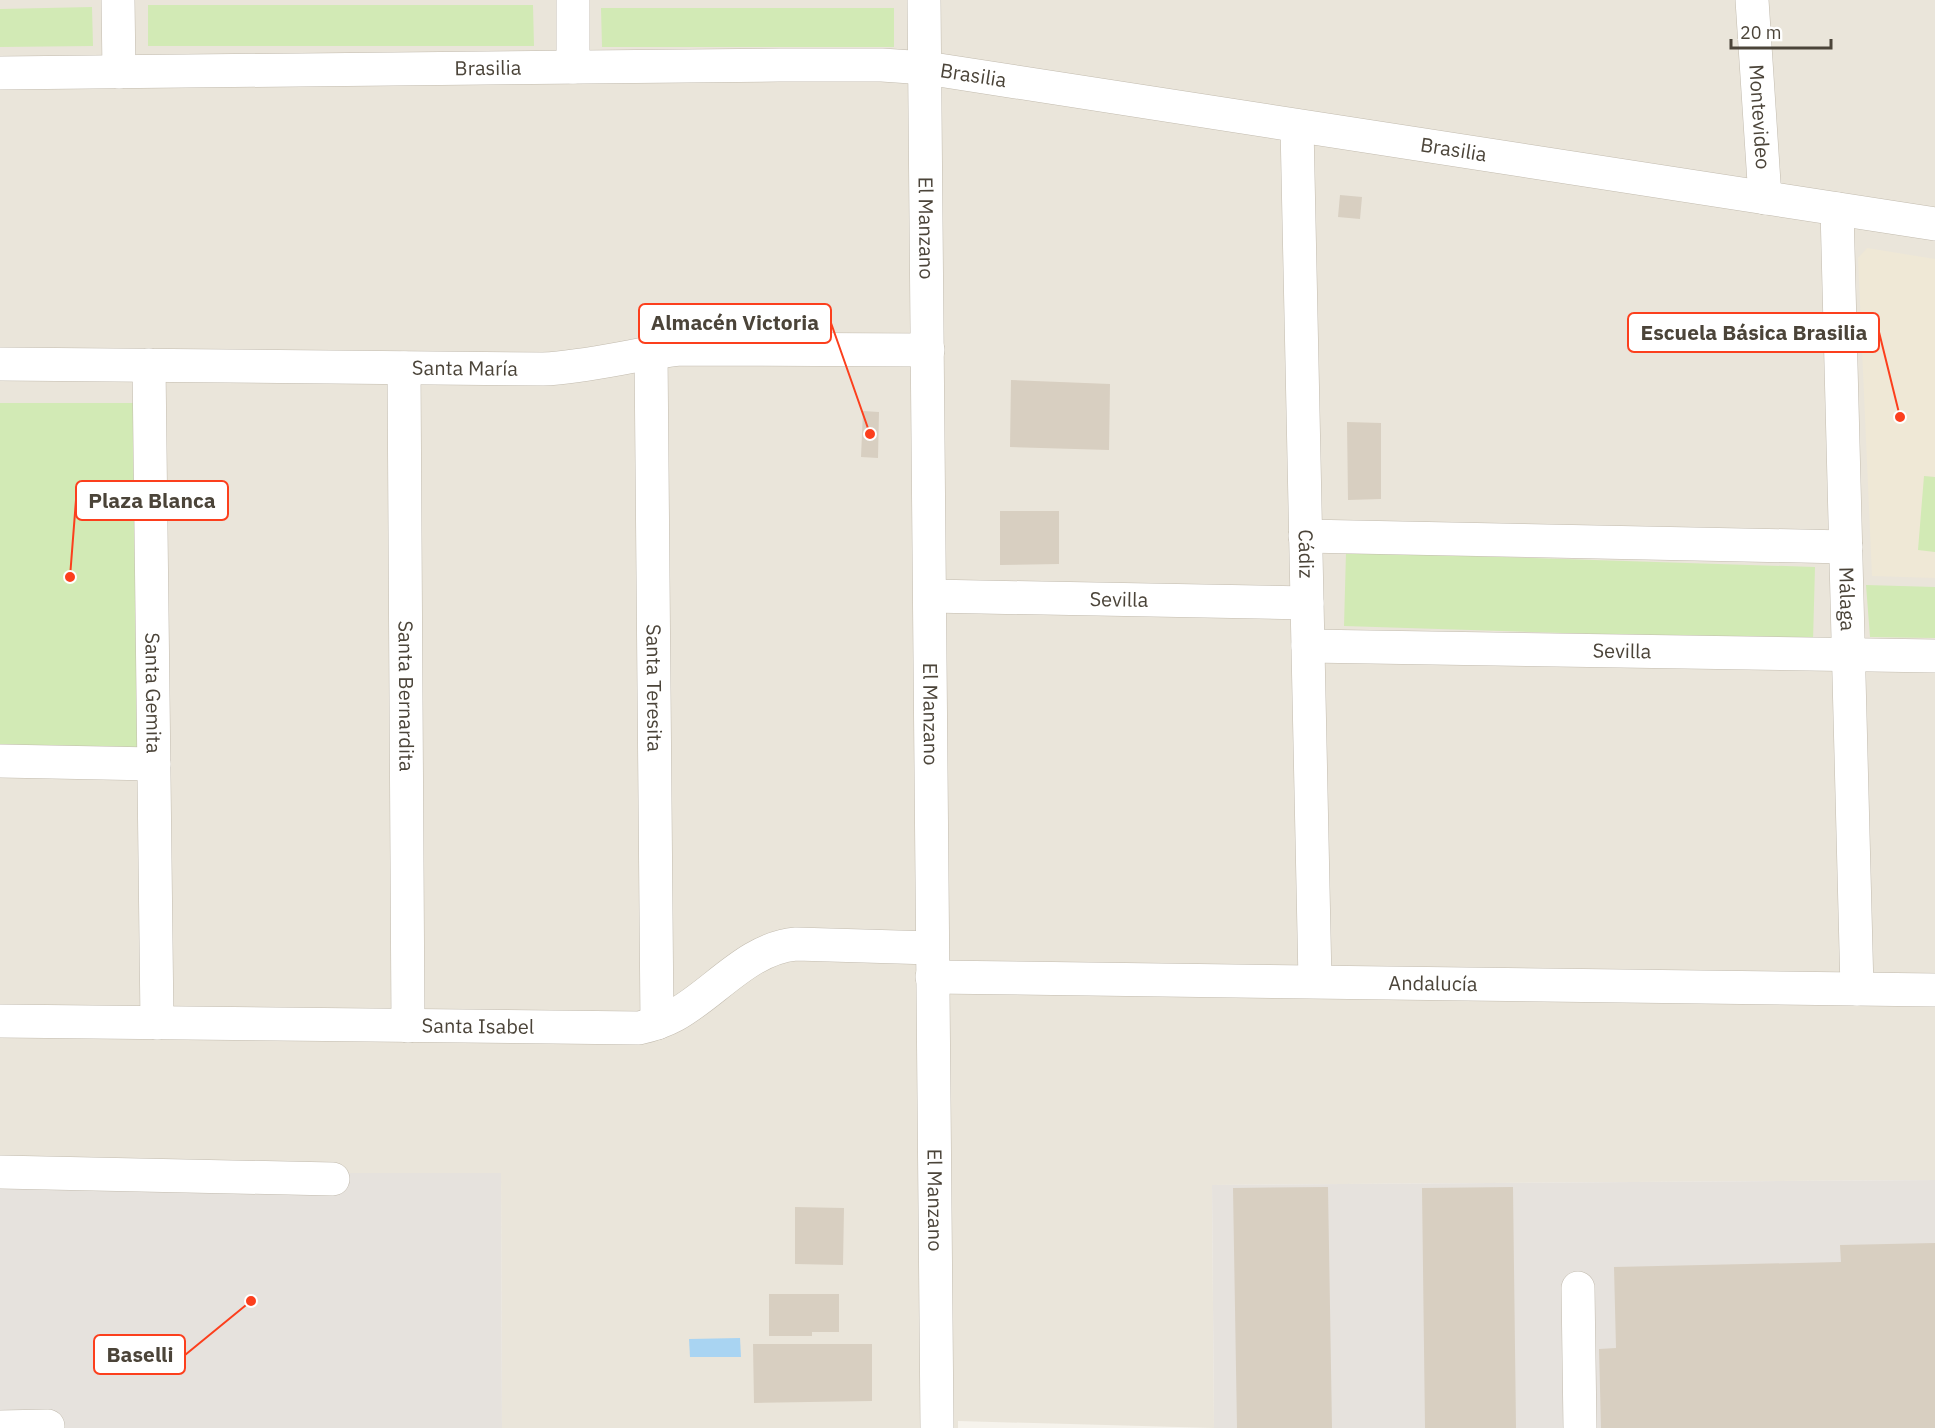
<svg xmlns="http://www.w3.org/2000/svg" width="1935" height="1428" viewBox="0 0 1935 1428" font-family="'IBM Plex Sans',sans-serif">
	<style>
		.residential { fill: #eae5da }
		.industrial { fill: #e6e2dd }
		.education { fill: #efe8d6 }
		.green { fill: #d2eab5 }
		.water { fill: #a9d4f2 }
		.building { fill: #d8cfc1 }
		.lines { fill: none; stroke-linecap: round; stroke-linejoin: round }
		.minor-casing { stroke: #c2bbae; stroke-width: 34 }
		.minor { stroke: #fff; stroke-width: 33 }
		.labels { text-anchor: middle; stroke-width: 4.5; stroke-linejoin: round; paint-order: stroke }
		.street-label { font-size: 20px; fill: #4b4439; stroke: #fff }
		.leader { fill: none; stroke: #fc3f1d; stroke-width: 2 }
		.callout-dot { fill: #fc3f1d; stroke: #fff; stroke-width: 2 }
		.callout { fill: #fff; stroke: #fc3f1d; stroke-width: 2 }
		.callout-label { font-size: 21px; text-anchor: middle; font-weight: bold; fill: #4b4439 }
	</style>
	<rect width="100%" height="100%" fill="#f6f3ec"/>
	<path class="residential" d="M0,0h1935v1180l-723,5 2,243 -256,-7v7h-456l-1,-255h-501z"/>
	<path class="industrial" d="M0,1173h501l1,255h-502z
		M1935,1180v248h-721l-2,-243z"/>
	<path class="education" d="M1867,248l68,11v319l-63,-2 -14,-318z"/>
	<path class="green" d="M148,5h385l1,41h-386z
		M92,7l1,39 -93,1v-38z
		M601,8h293v39h-292z
		M0,403h139l3,348 -142,1z
		M1924,476l11,1v75l-17,-2z
		M1346,552l469,15 -2,74 -469,-15z
		M1866,585l69,2v51l-65,-1z"/>
	<path class="water" d="M740,1338l1,19h-51l-1,-18z"/>
	<path class="building" d="M1340,195l22,2 -2,22 -22,-2z
		M1011,380l99,4 -1,66 -99,-3z
		M863,411l16,1 -1,46 -17,-1z
		M1347,422l34,1v76l-33,1z
		M1000,511h59v53l-59,1z
		M1328,1187l4,241h-95l-4,-240z
		M1513,1187l3,241h-91l-3,-240z
		M795,1207l49,1 -1,57 -48,-1z
		M1935,1243v185h-334l-2,-79 17,-1 -2,-81 227,-5 -1,-17z
		M769,1294h70v38h-27v4h-43z
		M753,1344h119v57l-118,2z"/>
	<g class="lines">
		<g class="minor-casing">
			<g id="minor">
				<path d="M118,0l1,72"/>
				<path d="M573,0v67"/>
				<path id="s1" d="M924,0l13,1428"/>
				<path id="s2" d="M1752,0l13,198"/>
				<path id="s3" d="M0,73l779,-8h103l44,3 1009,156"/>
				<path id="s4" d="M1297,126l18,855"/>
				<path id="s5" d="M1837,209l20,780"/>
				<path id="s6" d="M651,352l6,671"/>
				<path id="s7" d="M0,364l543,5c46,-2 91,-15 137,-20l248,1"/>
				<path id="s8" d="M149,365l8,658"/>
				<path id="s9" d="M404,368l4,658"/>
				<path d="M1305,536l541,11"/>
				<path id="s10" d="M930,596l377,7"/>
				<path id="s11" d="M1308,646l627,10"/>
				<path d="M0,761l154,3"/>
				<path id="s12" d="M932,977l1003,13"/>
				<path id="s13" d="M0,1021l639,7c13,-3 25,-7 36,-13 40,-22 73,-67 121,-71l136,4"/>
				<path d="M0,1172l333,7"/>
				<path d="M1578,1288l2,140"/>
				<path d="M0,1427l48,-1"/>
			</g>
		</g>
		<use href="#minor" class="minor"/>
	</g>
	<g class="labels">
		<g class="street-label">
			<text dy="7" stroke="none"><textPath href="#s3" startOffset="488">Brasilia</textPath></text>
			<text dy="7" stroke="none"><textPath href="#s3" startOffset="974">Brasilia</textPath></text>
			<text dy="7" stroke="none"><textPath href="#s2" startOffset="117">Montevideo</textPath></text>
			<text dy="7" stroke="none"><textPath href="#s3" startOffset="1460">Brasilia</textPath></text>
			<text dy="7" stroke="none"><textPath href="#s1" startOffset="228">El Manzano</textPath></text>
			<text dy="7" stroke="none"><textPath href="#s7" startOffset="465">Santa María</textPath></text>
			<text dy="7" stroke="none"><textPath href="#s4" startOffset="428">Cádiz</textPath></text>
			<text dy="7" stroke="none"><textPath href="#s5" startOffset="390">Málaga</textPath></text>
			<text dy="7" stroke="none"><textPath href="#s10" startOffset="189">Sevilla</textPath></text>
			<text dy="7" stroke="none"><textPath href="#s11" startOffset="314">Sevilla</textPath></text>
			<text dy="7" stroke="none"><textPath href="#s6" startOffset="336">Santa Teresita</textPath></text>
			<text dy="7" stroke="none"><textPath href="#s8" startOffset="328">Santa Gemita</textPath></text>
			<text dy="7" stroke="none"><textPath href="#s9" startOffset="328">Santa Bernardita</textPath></text>
			<text dy="7" stroke="none"><textPath href="#s1" startOffset="714">El Manzano</textPath></text>
			<text dy="7" stroke="none"><textPath href="#s12" startOffset="501">Andalucía</textPath></text>
			<text dy="7" stroke="none"><textPath href="#s13" startOffset="478">Santa Isabel</textPath></text>
			<text dy="7" stroke="none"><textPath href="#s1" startOffset="1200">El Manzano</textPath></text>
		</g>
	</g>
	<path class="leader" d="M870 434L831 323M1900 417L1879 332M70 577L76 500M251 1301L185 1355"/>
	<g class="callout-dot">
		<circle cx="870" cy="434" r="6"/>
		<circle cx="1900" cy="417" r="6"/>
		<circle cx="70" cy="577" r="6"/>
		<circle cx="251" cy="1301" r="6"/>
	</g>
	<g class="callout">
		<rect x="639" y="304" width="192" height="39" rx="6"/>
		<rect x="1628" y="313" width="251" height="39" rx="6"/>
		<rect x="76" y="481" width="152" height="39" rx="6"/>
		<rect x="94" y="1335" width="91" height="39" rx="6"/>
	</g>
	<g class="callout-label">
		<text x="735" y="330">Almacén Victoria</text>
		<text x="1754" y="340">Escuela Básica Brasilia</text>
		<text x="152" y="508">Plaza Blanca</text>
		<text x="140" y="1362">Baselli</text>
	</g>
	<path d="M1731 39v9h100v-9" fill="none" stroke="#4b4439" stroke-width="3"/>
	<text x="1740" y="39" font-size="18" fill="#4b4439" stroke="#ffffff" stroke-width="4.5" paint-order="stroke">20 m</text>
</svg>
